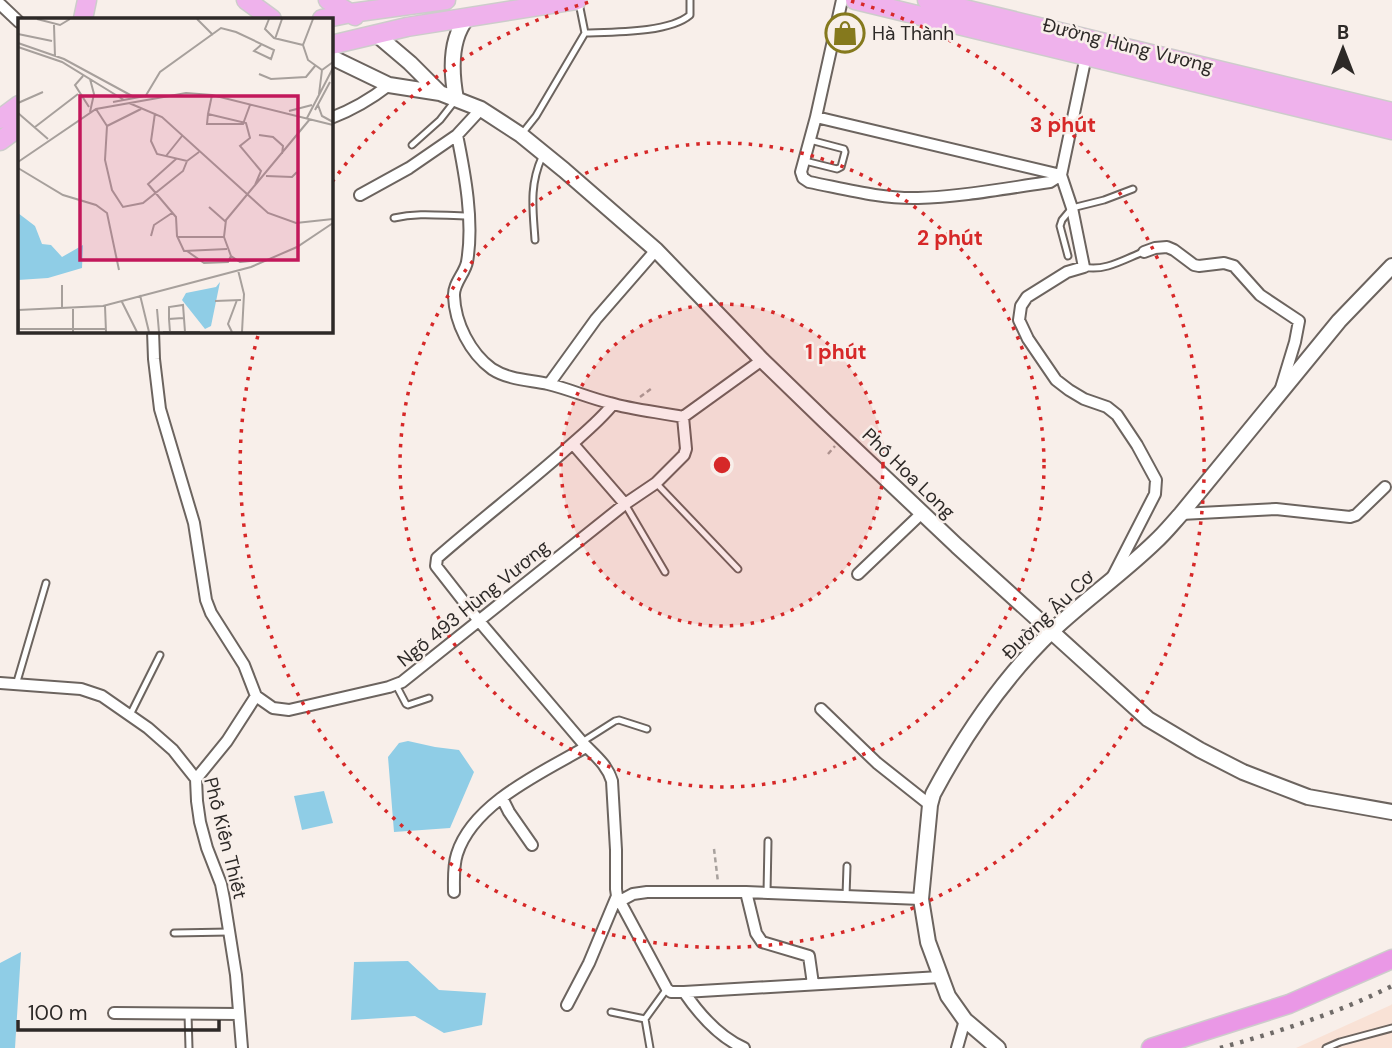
<svg xmlns="http://www.w3.org/2000/svg" width="1392" height="1048" viewBox="0 0 1392 1048" font-family="'DM Sans',sans-serif">
<style>
.industrial{fill:#f9e2d6}
.water{fill:#8fcde6}
.lines{fill:none;stroke-linecap:round;stroke-linejoin:round}
.service-casing{stroke:#6c645f;stroke-width:9}
.minor-casing{stroke:#6c645f;stroke-width:14}
.tertiary-casing{stroke:#6c645f;stroke-width:18}
.primary-casing{stroke:#cdcccb;stroke-width:21}
.trunk-casing{stroke:#cdcccb;stroke-width:21}
.path{stroke:#a8a19d;stroke-width:2.5;stroke-dasharray:5 3.5;stroke-linecap:butt}
.service{stroke:#fff;stroke-width:5}
.minor{stroke:#fff;stroke-width:10}
.tertiary{stroke:#fff;stroke-width:14}
.primary{stroke:#efb2ec;stroke-width:18}
.trunk{stroke:#ea98e6;stroke-width:18}
.rail{stroke:#706b68;stroke-width:4.5;stroke-dasharray:3.5 7;stroke-linecap:butt}
.ring{fill:none;stroke:#d62828;stroke-width:3.5;stroke-dasharray:3.5 7}
.labels{text-anchor:middle;stroke-width:5;stroke-linejoin:round;paint-order:stroke}
.poi-label{font-size:19px;fill:#2d2927;stroke:#f8efea;text-anchor:start}
.street-label{font-size:19px;fill:#2d2927;stroke:#f8efea}
.inset-road{fill:none;stroke:#a7a09c;stroke-width:2}
.view{fill:#c2185b;fill-opacity:0.15;stroke:#c2185b;stroke-width:3.5}
.inset-edge{fill:none;stroke:#2d2927;stroke-width:3.5}
.centre{fill:#d62828;stroke:#f8efea;stroke-width:3.5}
.ring-label{font-size:21px;text-anchor:middle;font-weight:bold;fill:#d62828;stroke:#f8efea;stroke-width:5;stroke-linejoin:round;paint-order:stroke}
</style>
<rect width="100%" height="100%" fill="#f8efea"/>
<path class="industrial" d="M1392,1004V1048H1296L1391,1005Z"/>
<path class="water" d="M408,741L435,747L459,750L474,772L450,828L394,832L388,757L399,743Z
M324,791L333,823L302,830L294,796Z
M21,952L15,1048H0V963Z
M408,961L439,990L486,993L482,1025L444,1033L415,1016L351,1020L354,962Z"/>
<g class="lines">
<g class="service-casing">
<path id="service" d="M585,33C613,32 669,33 690,15V0
M521,135L536,116L585,33L579,3
M412,145L440,120L454,102
M805,161L837,169L841,167L845,152L844,149L810,140
M394,218C420,212 443,216 469,216
M535,240C533,209 529,186 542,157
M1068,256L1060,226L1062,220L1072,208L1104,200L1133,189
M1084,267C1104,272 1125,259 1143,252
M656,483L738,569
M625,504L665,572
M16,685L46,583
M396,685L406,704L408,705L429,698
M130,715L160,655
M582,742L615,721L619,720L647,729
M767,893L768,841
M846,896L847,866
M174,933L229,932
M611,1012L645,1019L666,990
M188,1014L189,1048
M645,1019L650,1048
M1326,1048L1340,1042L1392,1028"/>
</g>
<g class="minor-casing">
<path id="minor" d="M842,0L816,117L1061,175L1072,208L1084,267L1067,272L1027,297L1021,306L1019,320L1028,339L1056,380L1069,390L1084,399L1107,407L1117,415L1137,445L1156,480L1155,494L1113,576
M0,4L19,22
M481,109L457,135C465,174 474,222 467,262C465,273 453,284 454,296C455,323 470,353 492,369C509,380 530,380 548,384C569,389 589,398 610,403C633,410 659,412 683,417L762,360
M816,117L801,172L803,178L809,182C845,189 881,199 918,198C959,197 1002,189 1043,183L1050,182L1061,175L1086,56
M331,118C352,110 371,99 389,85
M360,195L409,168L457,135
M1144,252L1155,248L1167,247L1174,250L1194,265L1199,266L1224,263L1234,266L1260,295L1299,321L1295,342L1281,388
M153,331L154,359L160,409L194,523L206,600L211,613L244,665L256,696L273,708L289,710L389,687L402,682L625,504L656,483L684,455L686,449L683,417
M549,384L596,319L656,250
M613,404C598,423 579,437 562,453C521,489 478,522 437,558L436,566L479,621L582,742C594,755 607,764 612,781L616,850V889L617,896L667,989L671,992H684L940,977
M573,444L625,504
M1181,514L1276,509L1350,517L1356,515L1385,487
M858,574L922,513
M0,683L81,689L102,696L148,728L173,750L196,779L197,801L200,822L207,848L221,884L224,899L236,975L242,1048
M821,709L877,763L930,805
M196,779L227,741L256,696
M502,798L509,812L532,845
M454,892C454,880 453,866 457,854C473,803 543,772 586,747
M746,892L756,933L762,942L809,956L813,984
M620,901L633,894L647,892H746L921,899
M684,992C699,1014 719,1037 744,1048
M567,1005L589,963L617,896
M114,1013L239,1014
M957,1048L965,1020"/>
</g>
<g class="tertiary-casing">
<path id="tertiary" d="M377,35L410,63L440,93
M331,57L389,85L440,93L481,109L521,135L564,170L656,250L762,360L825,421L957,546L1148,719L1200,750L1243,772L1308,797L1392,812
M456,99C451,72 449,40 467,18
M998,1048L965,1020L948,996L928,942L921,899L930,805L933,794C965,734 1004,677 1053,630C1086,599 1123,573 1155,542C1164,534 1172,524 1181,514L1339,321L1392,266"/>
</g>
<g class="primary-casing">
<path id="primary" d="M246,0L272,19
M328,0L355,16
M855,0L1392,130
M927,0L1392,112
M83,19L87,0
M322,19L351,13L446,0
M331,45L407,27L577,0
M0,119L19,105
M0,141L19,127"/>
</g>
<g class="trunk-casing">
<path id="trunk" d="M1151,1048L1289,1004L1392,959"/>
</g>
<path class="path" d="M640,397L652,388
M828,454L835,446
M714,849L718,882"/>
<use href="#service" class="service"/>
<use href="#minor" class="minor"/>
<use href="#tertiary" class="tertiary"/>
<use href="#primary" class="primary"/>
<use href="#trunk" class="trunk"/>
<path class="rail" d="M1220,1048C1278,1032 1338,1013 1392,986"/>
</g>
<circle cx="722" cy="465" r="161" fill="#d62828" fill-opacity=".12"/>
<g class="ring">
<circle cx="722" cy="465" r="161"/>
<circle cx="722" cy="465" r="322"/>
<path d="M332 182A482 482 0 0 1 593 1M851 1A482 482 0 1 1 259 332"/>
</g>
<defs>
<g id="shop-ring" transform="scale(2.0125)"><circle r="9.5" fill="#f8efea" stroke="#85791d" stroke-width="1.5"/><path d="M-5-2.5h2.3a2.7 3.5 0 0 1 5.4 0H5L5.5 6h-11ZM-1.5-2.5h3a1.5 2.3 0 0 0-3 0Z" fill="#85791d"/></g>
</defs>
<g fill-rule="evenodd">
<use href="#shop-ring" x="845" y="33"/>
</g>
<g class="labels">
<g class="poi-label">
<text x="872" y="40">Hà Thành</text>
</g>
<g class="street-label">
<text transform="translate(1128 45) rotate(14)" y="7">Đường Hùng Vương</text>
<text transform="translate(909 473) rotate(44)" y="7">Phố Hoa Long</text>
<text transform="translate(473 603) rotate(-39)" y="7">Ngõ 493 Hùng Vương</text>
<text transform="translate(1048 614) rotate(-44)" y="7">Đường Âu Cơ</text>
<text transform="translate(226 838) rotate(76)" y="7">Phố Kiến Thiết</text>
</g>
</g>
<g transform="translate(18 18)">
<rect width="315" height="315" fill="#f8efea"/>
<path d="M0,195L17,208L24,226L33,227L44,239L65,227L64,250L30,260L0,262ZM202,264L193,308L187,311L164,282L168,275L198,269Z" fill="#8fcde6"/>
<path class="inset-road" d="M19,1L42,7L52,1M179,1L195,17M251,1L247,11L256,20L285,27M295,1L285,27L290,42L304,52L315,44M36,7L37,39M0,16L34,23M257,21L264,1M0,25L46,41L116,79M0,29L44,44L106,82M241,56L253,61L288,59L297,48M65,58L57,67L71,89M301,76L304,52M194,77L190,96L228,105L232,120L222,128L243,153L237,167M127,79L142,54L203,10L218,14L256,32L253,41L236,33L243,27M95,84L127,78M0,85L25,74M111,85L144,99L250,195L278,205L315,201M300,87L304,98L315,104M78,91L89,108L87,142L94,172L105,189L125,185L165,153L169,143M297,92L312,64M271,93L294,87M72,94L76,76L72,61M0,95L30,121M137,95L133,123L139,136L169,143L181,134M190,96L189,106H225L232,87M289,100L315,50M89,108L123,91M17,109L60,76M241,117L255,119L265,128L264,136M148,138L164,118M158,141L130,166L158,199L159,218L166,233L209,231M0,144L78,91L168,75L194,77L315,107M0,150L45,177L78,187L89,195L101,252M248,158L274,159L279,154M191,189L208,204M133,218L136,207L154,195M159,219H206M169,233L186,245L210,244L213,238M243,242L222,244L213,238L206,219L208,202L292,101M220,252L226,276L224,314M122,277L131,314M197,283L223,282M104,284L119,314M87,288L88,314M44,289V267M139,291L141,314M0,292L85,288L233,249L279,229L315,205M151,301V289L165,287L167,314M0,311H88M1,314V292M55,314V291M145,314H182M152,314L151,301L165,300M214,314L210,306L219,282"/>
<path class="view" d="M62,78H280V242H62Z"/>
<rect width="315" height="315" class="inset-edge"/>
</g>
<circle cx="722" cy="465" r="10" class="centre"/>
<g class="ring-label">
<text x="1063" y="132">3 phút</text>
<text x="950" y="245">2 phút</text>
<text x="836" y="359">1 phút</text>
</g>
<g transform="translate(1343 49)" stroke="#f8efea" stroke-width="5" paint-order="stroke">
<path d="M0-5L12 26L0 18L-12 26Z" fill="#2d2927"/>
<text y="-10" font-size="19" font-weight="bold" text-anchor="middle" fill="#2d2927">B</text>
</g>
<path d="M18 1020v10h201v-10" fill="none" stroke="#2d2927" stroke-width="3.5"/>
<text x="28" y="1020" font-size="21" fill="#2d2927" stroke="#f8efea" stroke-width="5" paint-order="stroke">100 m</text>
</svg>
